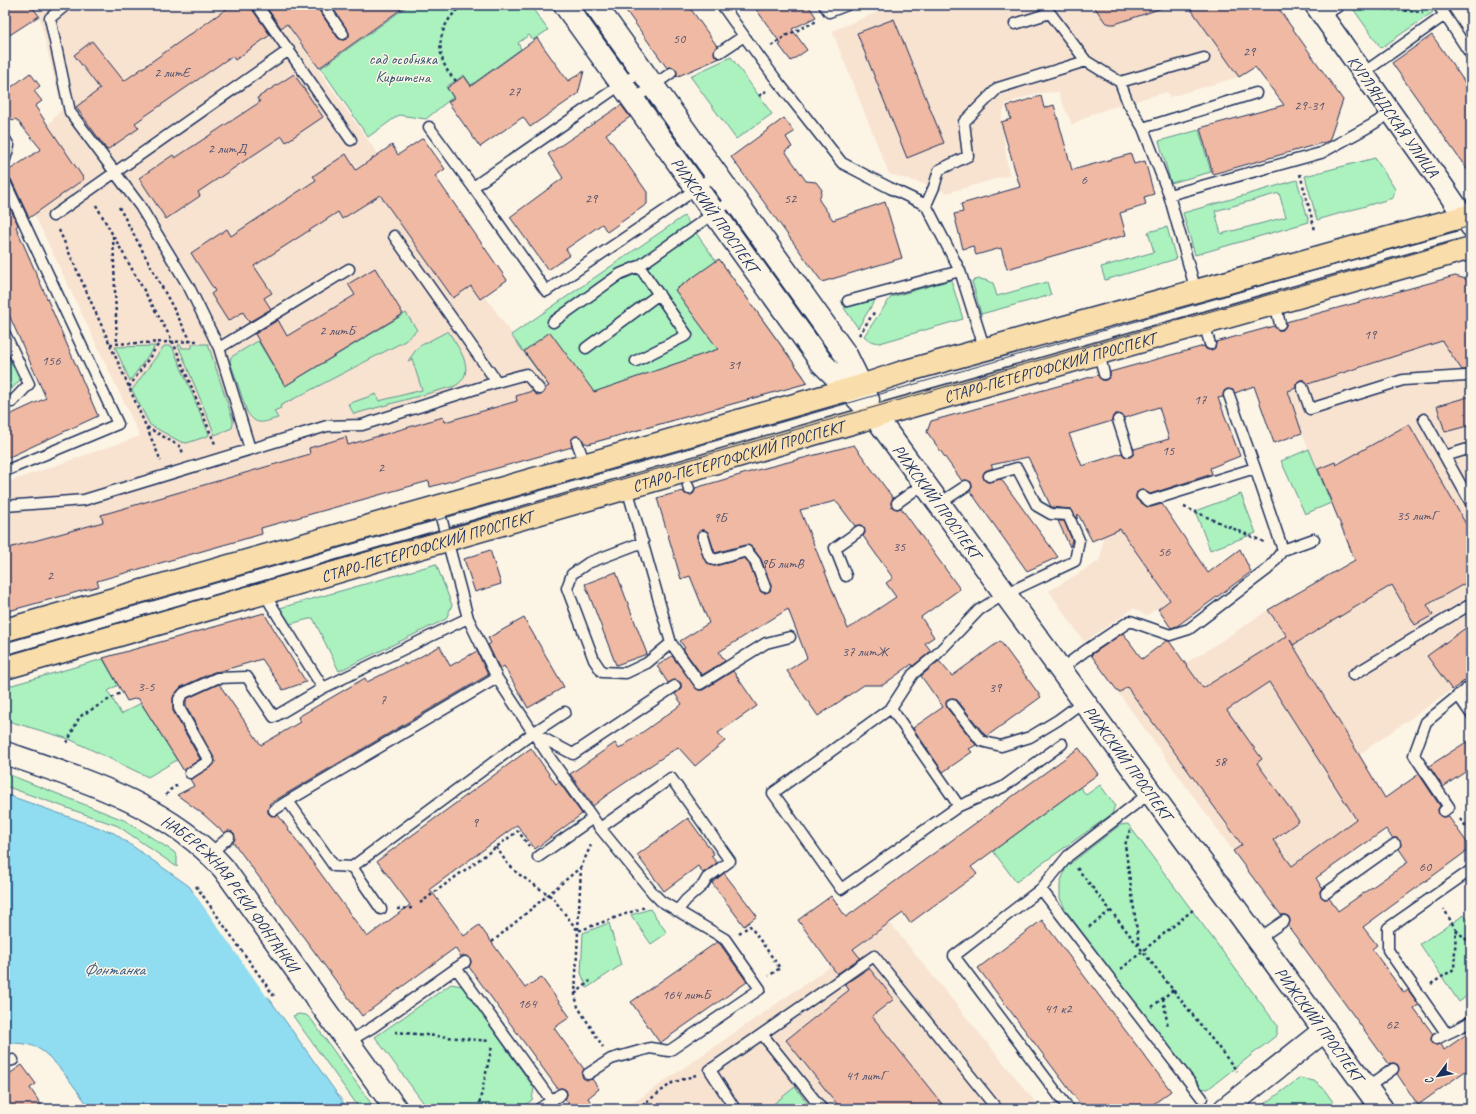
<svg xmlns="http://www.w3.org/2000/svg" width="1476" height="1114" viewBox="0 0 1476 1114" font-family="Caveat,sans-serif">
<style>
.built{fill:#f8e3d1}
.green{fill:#abf2be;stroke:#63908e;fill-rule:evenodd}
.water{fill:#90dcf1;stroke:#6197b6}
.pier{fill:#fcf5e5}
.building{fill:#efb9a3;stroke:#1b2f5e;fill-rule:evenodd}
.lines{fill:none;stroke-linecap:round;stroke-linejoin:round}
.lane-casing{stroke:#1b2f5e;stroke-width:13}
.street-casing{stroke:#1b2f5e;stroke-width:23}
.secondary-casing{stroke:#1b2f5e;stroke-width:25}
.primary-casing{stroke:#1b2f5e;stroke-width:25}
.path{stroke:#1b2f5e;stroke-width:2.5;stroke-dasharray:3 3;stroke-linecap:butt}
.lane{stroke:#fcf5e5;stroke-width:10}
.street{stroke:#fcf5e5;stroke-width:20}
.secondary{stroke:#fcf5e5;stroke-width:22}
.primary{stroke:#f9deab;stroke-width:22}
.tram{stroke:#1b2f5e;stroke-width:1}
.labels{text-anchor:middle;stroke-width:3;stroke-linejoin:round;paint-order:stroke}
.number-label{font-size:14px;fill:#50526f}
.park-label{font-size:16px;fill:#385671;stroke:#fcf5e5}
.street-label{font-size:16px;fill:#1b2f5e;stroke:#fcf5e5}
.water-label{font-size:17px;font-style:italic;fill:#385a83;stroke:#fcf5e5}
</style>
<rect width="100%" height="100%" fill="#fcf5e5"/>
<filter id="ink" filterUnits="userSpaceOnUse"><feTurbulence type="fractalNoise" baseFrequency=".025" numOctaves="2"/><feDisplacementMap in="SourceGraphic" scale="8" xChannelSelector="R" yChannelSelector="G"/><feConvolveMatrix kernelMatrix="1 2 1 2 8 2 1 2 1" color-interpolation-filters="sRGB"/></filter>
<g filter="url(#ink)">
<path class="built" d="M31,5H273L480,299L485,296L524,351L549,386L584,440L430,487L428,481L261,528L262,534L119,575L92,564L99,586L5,612V483L140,436L14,172L20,163L40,150L33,134L48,125L62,109L39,16Z
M894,5H1276L1298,35L1239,77L1170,97L1167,92L1107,109L1092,114L1072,125L1058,92L1037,93L1006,104L1001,118L1009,175L947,193L934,187L889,174L832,31Z
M1455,276L1466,279L1471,286V676L1360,754L1385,798L1261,888L1233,851L1091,655L1123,632L1142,659L1168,640L1185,663L1206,651L1268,610L1354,561L1331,503L1302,433L1266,328Z
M1164,508L1208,573L1146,616L1134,608L1084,642L1049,591L1099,561L1102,549L1103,536Z
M890,923L1041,1109H624L831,966Z"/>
<path class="green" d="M409,5H530L548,30L533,40L529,35L518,43L521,49L471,85L464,75L446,87L453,97L426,119L399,115L368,137L321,68Z
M1353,5H1428L1433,12L1381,48L1351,6Z
M731,57L772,114L736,139L690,76Z
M1199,130L1211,172L1171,183L1159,141Z
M1375,158L1395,189L1393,198L1317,220L1305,176Z
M1297,180L1309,222L1195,255L1183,213ZM1279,193L1286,217L1221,234L1215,211Z
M684,216L716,261L719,259L804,377L802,384L588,444L549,386L511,335Z
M1167,227L1176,259L1105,280L1101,267L1154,252L1148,232Z
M979,279L985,280L993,283L997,296L1047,282L1051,295L981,314L972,281Z
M951,280L963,319L880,343C873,342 869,341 864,336L891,297Z
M875,300L858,328L844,308Z
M406,313L417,330L405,341L280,406L281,408L274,411L278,418C263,422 257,427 247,412L230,361L231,357L258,341L285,386Z
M448,331C457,346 479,372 455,386L354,414L348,404L376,394L379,401L422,390L412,359L408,361L418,347Z
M192,344H208L233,420V424L232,428L215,435L178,345H181L182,348H192Z
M155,346L130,381L115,347Z
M164,346H172L209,434L208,436L187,443L181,442L150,425L132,390Z
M5,351L20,380L8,393H5Z
M1309,449L1331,503L1305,514L1281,461Z
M1241,494L1256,533L1210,550L1195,511Z
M436,564L452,605L446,619L339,671L313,618L290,624L280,608Z
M103,659L118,685L108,691L121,714L141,703L177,760L148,777L69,739L5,720V687Z
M5,773L126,821L174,852L177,857V867L118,826L5,786Z
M1100,785L1115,805L1112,814L1016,882L993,851L1080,787L1086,795Z
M1128,824L1277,1025V1035L1208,1089L1200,1088L1066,911L1060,898V884L1066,867L1120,825Z
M650,909L667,933L651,944L631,915Z
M1464,915L1471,924V993L1459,1002L1420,944Z
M609,923L621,965L587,988L581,973L583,933Z
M451,984L462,986L534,1088L532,1100L520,1109H428L375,1037Z
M299,1014L306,1015L311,1019L375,1109H360L293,1016Z
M1300,1078L1314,1081L1323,1088L1338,1109H1258Z
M795,1087L812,1109H767Z"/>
<path class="water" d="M5,794L114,833L189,886L348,1109H91C77,1092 53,1053 33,1046C24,1043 14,1043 5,1043Z"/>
<path class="pier" d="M195,891L269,995L267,997L193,892Z"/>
<path class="building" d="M5,5H31L39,16L5,38Z
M232,5H251L252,9L270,35L235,60L232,56L135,123L139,128L107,150L76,107L100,89L74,55L92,41L124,81Z
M265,5H317L318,9L338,38L343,40L349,37V33L331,5H407L319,68L287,24L281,28Z
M622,5H688L717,46L714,53L715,56L720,58L676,77L677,73L676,69L671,67L667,68Z
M753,5H808L816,17L792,29L807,50L791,61L779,45L781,44Z
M1093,5H1161L1162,8L1115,24H1110L1105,22Z
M1188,5H1276L1343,100L1329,141L1213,174L1200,128L1284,105L1255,67L1239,77Z
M894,19L944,143L907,158L857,33Z
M1432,35L1471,91V175L1392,63Z
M537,38L568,81L584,71L578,94L530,127L523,117L480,147L448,102L454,98L447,88L464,76L471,86Z
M30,73L40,86L34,91L42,101L35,106L84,179L29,218L11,179L5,176V173L41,149L16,119L13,121L5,111V92Z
M294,74L323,117L286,142L282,136L198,192L200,196L166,219L139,178L173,155L175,158L260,102L257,98Z
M1041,96L1044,108L1054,105L1072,170L1131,154L1134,164L1145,161L1154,194L1144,197L1146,205L1120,213L1126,235L1007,269L1001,248L976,255L973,246L963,249L954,214L963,212L961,204L1020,187L1001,122L1011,119L1007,106Z
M621,105L630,117L606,134L647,192V204L607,232L602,224L566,249L570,255L548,270L510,217L563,178L548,154Z
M784,118L794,132L786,137L792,147L785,151L806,181L816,182L822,190L819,200L833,220L885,202L902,258L822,282L731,157Z
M423,138L445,169L435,176L507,280L480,299L471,286L453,298L380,195L342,219L338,212L254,266L272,293L264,298L271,309L249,322L243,312L228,321L211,294L215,291L191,253L227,229L231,236L316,180L313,176L346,154L356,170L392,145L398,155Z
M5,197L18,225L16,227L98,416L5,459V417L46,398L5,306Z
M719,259L808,383L588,444L586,443H584L581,437L575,436L571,440L572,447L430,487L429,481L261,528L262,534L97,581L99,586L5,612V549L103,522L101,515L310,454L309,448L346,437L348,445L443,417L445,422L517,401L516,396L532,391L537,395H541L545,391V388L549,386L524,351L550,332L594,392L718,349L675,290Z
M375,268L403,314L285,386L255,334L278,320L287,336L355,295L348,284Z
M1455,276L1466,279L1471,286V372L1469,370H1462L1442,341L1308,384L1304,380H1300L1296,384V388L1288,391L1302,433L1274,443L1254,386L1235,393L1233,390L1227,389L1224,391L1223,397L1218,398L1240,456L1210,468L1212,474L1150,494L1143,490L1137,492L1136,496V499L1146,506L1151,507L1162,504L1208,573L1240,549L1251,572L1177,626L1171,628L1158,609L1170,600L1120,529L1092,541L1078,514L1077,519L1071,509L1051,507L1028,457L991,465L993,468L985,471L983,475L984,480L988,482L1001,479L1058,557L1027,571L970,491L972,486L971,482L966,480L962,481L927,432L931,421L1098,375L1102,380H1106L1110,376V372L1204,346L1206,349L1211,350L1215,348L1216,342L1274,326L1278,330H1282L1286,326V322ZM1159,407L1169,439L1134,449L1133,455L1130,457L1124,456L1122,453L1082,466L1069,434L1112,421L1113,416L1116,414L1122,415L1124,418Z
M1471,396V425L1445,432L1437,406Z
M1409,424L1471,533V580L1427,605L1433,615L1415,625L1392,585L1293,645L1290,640L1385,798L1419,774L1440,806L1438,809L1439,815L1442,817L1448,816L1471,848L1363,927L1377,945L1372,949L1404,993L1408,990L1419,1005L1414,1008L1433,1034L1431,1039L1433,1044L1437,1045L1441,1044L1444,1050L1471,1031V1067L1418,1105L1397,1074L1399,1069L1398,1065L1393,1063L1389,1064L1288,926L1290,921L1289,917L1286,915H1281L1233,851L1242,845L1127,687L1119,693L1091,655L1123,633L1142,659L1166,641H1169L1203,688L1287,636L1268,610L1355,560L1318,469L1335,462L1336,465ZM1269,682L1356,819L1292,866L1273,840L1299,821L1257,763L1262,759L1227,710ZM1386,829L1392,838H1397L1400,841L1401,846L1399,849L1408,862L1338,911L1329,898L1324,899L1321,896L1320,891L1322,888L1316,878Z
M854,445L893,498L891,503L892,507L897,509L901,508L960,589L921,617L934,637L925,643L931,651L913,666L912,664L883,685H864L818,716L787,671L807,658L788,609L719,652L725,661L702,675L683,649L685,648L680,641L709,623L690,576L681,579L657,498L683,491L685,494L691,495L694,493L695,488L757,470ZM836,501L855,526L861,525L864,528L865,533L863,536L893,578L886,583L896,597L848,629L800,510ZM701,530H704L708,532L715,553L745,545L752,547L761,559L771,585L770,591L764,593L761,592L749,564L745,558L715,566L710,565L705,561L697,537V534Z
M1058,521H1064L1072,540L1070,547Z
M490,550L501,584L475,592L464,559Z
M616,572L647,654L616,665L585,584Z
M264,613L306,682L283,690L262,659L221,671L214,672L181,687L174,695L173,698V711L200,759L187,768L184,771L138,698L127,701L103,658Z
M524,618L564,687L528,708L504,666L500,669L488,645L491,643L488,638Z
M1471,624V676L1452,690L1427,656Z
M1000,641L1041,697L987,736L985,735L957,700L954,698L948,699L946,702L947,708L976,745L969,749L972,752L943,772L913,728L943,707L921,676L939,661L952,676Z
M440,646L450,666L477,651L488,675L269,804L270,805L268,810V813L271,816L278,815L367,937L410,905L377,861L531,748L556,784L559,782L582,814L535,849L517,825L430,889L464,936L479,925L525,988L541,977L570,1017L554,1028L584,1069L582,1074L583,1078L588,1080L592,1079L599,1089L588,1098L596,1109H573L565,1099L567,1094L566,1090L561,1088L558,1089L469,967L471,962L470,958L465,956L461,957L455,948L362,1016L233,842L235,839L234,833L228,831L224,833L203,814L177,795L194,786L190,779L193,778L212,766L215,761L186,706V701L188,698L219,684L261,745L300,722L298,717L365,678L367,682L405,663V665Z
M672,656L698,690H703L733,671L757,706L718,733L725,741L695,766L678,747L607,795L593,806L570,774L615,743L619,749L682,704L675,694L681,689V683L675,680L668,683L657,666Z
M1471,739V768L1443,787L1429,766Z
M1079,748L1098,774L971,867L977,874L910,923L903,913L853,949L860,958L837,974L798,920L831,896L846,917Z
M688,818L714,854L711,856L717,863L703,873L698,866L664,891L637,855Z
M724,873L757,916L744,926L712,883Z
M1042,920L1171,1091L1147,1109H1084L978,968Z
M717,942L720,944L747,982L660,1043L631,1002Z
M869,968L894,999L872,1016L946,1109H841L786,1040L849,990L845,984Z
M22,1065L36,1084L30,1088L44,1109H5V1077Z"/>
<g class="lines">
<g class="lane-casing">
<path id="lane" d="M66,5L50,18L70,112L140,206L189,287L219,348L250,449
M257,5L351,140
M323,5L343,34
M722,5L744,36
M824,5L829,12L847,5
M1438,5L1445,15
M1323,16L1340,5
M1015,24L1050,13L1086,61
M720,52L744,36L778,82L842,163L890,188L926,205L960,271L985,350
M642,70L473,187L546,291L675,204L716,174
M1363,73L1445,15L1471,55
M1120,82L1204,58
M633,100L671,73
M429,127L473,187
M1143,128L1256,93
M5,139L9,146L5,159
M5,182L118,424L5,471
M1169,195L1321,153L1370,126L1391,113
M926,205L934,187L939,170L968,156L964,122L998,88L1086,61L1120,82L1128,103L1143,128L1169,195L1196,291
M53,216L289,50
M394,236L497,382L526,374L539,389
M848,301L960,271
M1275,303L1280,324
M553,322L620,274L639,266L734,199
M1204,323L1210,344
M5,334L29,384L12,402H5
M219,348L349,269
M586,348L659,294
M1099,353L1104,374
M636,361L687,335L639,266
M1302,386L1310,409L1403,380L1466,376
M1424,419L1471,503
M1118,420L1128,451
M577,442L585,464
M1445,456L1471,448
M688,486L689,489
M627,488L671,643L700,684L766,643L790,637
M1142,496L1149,501L1255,468
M897,503L925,483
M940,503L966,486
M5,506L84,500L327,426L362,425L497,382
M438,506L468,618L497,678L548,755L600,828L653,893L661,901L725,939L760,989L669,1051L650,1048L611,1059L588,1074
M703,536L709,556L714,560L747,551L755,561L765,587
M643,542L588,563L572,574L567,588L594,660L602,672L626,673L647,663L671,643
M1283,550L1314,539
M846,576L835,548L859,531
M1061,669L1085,651L1130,621L1170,635L1189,629L1268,569L1283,550L1255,468L1229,395
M1353,675L1471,604
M497,678L288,801L334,866L352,867L533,733L565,712
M323,688L468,618
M1458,695L1471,714
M952,704L981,741L1001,746L1030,737L1058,720L1084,701
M891,708L773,793L841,889L959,806L891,708L913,674L936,655L979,610L1005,594L1075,561L1079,540L1068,515L1051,514L1037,506L1017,468L989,476
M535,734L573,754L675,686
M190,773L209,761L179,708V699L184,693L217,678L247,677L274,717L323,688L270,603L267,592
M959,806L1003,787L1062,744
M274,810L288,801
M1444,811L1449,807L1414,755L1426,722L1471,685
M600,828L671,778L730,861L707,878L703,885L686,900L677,911
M211,853L229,837
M538,857L593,818
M352,867L381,909
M1041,889L1202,1098
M1326,893L1395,844
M1258,939L1284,921
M456,968L551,1100
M1446,1033L1388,950V928L1471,870
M1437,1039C1448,1032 1460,1029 1471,1021
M348,1042L373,1027L465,962
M5,1062L13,1060
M1367,1088L1393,1069
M539,1109L561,1094
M735,1109L710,1070L762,1034
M822,1109L762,1034L874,956L997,1109
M1069,1109L954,956L1041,889L1068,856L1151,792"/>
</g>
<g class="street-casing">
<g id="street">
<path id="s1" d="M1315,5L1443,186L1471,227"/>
</g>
</g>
<g class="secondary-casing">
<g id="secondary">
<path id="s2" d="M565,5L822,363L875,416L1382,1109"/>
<path d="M595,5L846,355L868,400"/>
<path id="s3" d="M5,753C81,779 170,806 224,869L396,1109"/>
<path d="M1225,1109L1325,1030"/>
</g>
</g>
<g class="primary-casing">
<g id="primary">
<path d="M5,630L861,386L906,371L1471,215"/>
<path id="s4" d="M5,668L827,430L1471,248"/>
</g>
</g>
<path class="path" d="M1356,7L1423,12
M771,46L787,35L817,21
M456,81C452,77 447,71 445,66C434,43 444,19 463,5
M759,96L766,91
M1300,174L1315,230
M96,205L173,342L215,444
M119,207L191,341
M59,230L129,387L161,461
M113,236L117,344
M859,335L875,311
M110,344L197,341
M129,387L160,342
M147,427L181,447L183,454
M1184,507L1264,542
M67,743L78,720L82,715L122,692
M166,795L170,790L179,784
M1460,819L1471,832
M1130,830L1125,845L1139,945
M496,847L507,863L517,873L552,897L578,931L645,907
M581,867L575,995L578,1007L603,1047
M1077,868L1237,1071
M196,886L274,996
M420,903L518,831L529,846
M397,909L412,908
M1089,927L1110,911
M1456,930L1471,944
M739,933L750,926L780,968L769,976
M492,942L581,867L592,843
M1121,969L1194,909
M1431,984L1454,969L1456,930L1444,909
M575,994L590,981
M1163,998L1168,1027
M1152,1007L1173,990
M395,1032L489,1041
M478,1109L492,1046
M637,1109L672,1083L696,1075
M1331,1109L1339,1103"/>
<use href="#lane" class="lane"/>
<use href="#street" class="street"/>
<use href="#secondary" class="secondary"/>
<use href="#primary" class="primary"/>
<path class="tram" d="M5,643L1471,226
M5,655L1471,237"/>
</g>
</g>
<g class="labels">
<g class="number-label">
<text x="679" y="43">50</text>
<text x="1249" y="56">29</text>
<text x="172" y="77">2 литЕ</text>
<text x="514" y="96">27</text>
<text x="1309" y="110">29-31</text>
<text x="227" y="153">2 литД</text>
<text x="1084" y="184">6</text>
<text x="591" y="203">29</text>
<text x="790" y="203">52</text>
<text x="337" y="335">2 литБ</text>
<text x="1370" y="339">19</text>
<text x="51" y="365">156</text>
<text x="734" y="369">31</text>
<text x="1200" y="404">17</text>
<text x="1168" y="455">15</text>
<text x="381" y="472">2</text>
<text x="1417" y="520">35 литГ</text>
<text x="720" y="522">9Б</text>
<text x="899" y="551">35</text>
<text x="1164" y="556">56</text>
<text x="782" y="568">9Б литВ</text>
<text x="50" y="580">2</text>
<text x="865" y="656">37 литЖ</text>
<text x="146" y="691">3-5</text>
<text x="995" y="692">39</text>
<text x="383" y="704">7</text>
<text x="1220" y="766">58</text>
<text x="475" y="827">9</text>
<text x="1425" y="871">60</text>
<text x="686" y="999">164 литБ</text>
<text x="527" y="1008">164</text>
<text x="1058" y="1013">41 к2</text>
<text x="1392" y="1029">62</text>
<text x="866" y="1080">41 литГ</text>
</g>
<g class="park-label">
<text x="403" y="64">сад особняка<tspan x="403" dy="18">Кирштена</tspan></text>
</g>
<g class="street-label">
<text dy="6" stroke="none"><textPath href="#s1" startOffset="136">КУРЛЯНДСКАЯ УЛИЦА</textPath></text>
<text dy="6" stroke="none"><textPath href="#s2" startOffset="258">РИЖСКИЙ ПРОСПЕКТ</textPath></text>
<text dy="6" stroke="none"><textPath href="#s4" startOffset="1087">СТАРО-ПЕТЕРГОФСКИЙ ПРОСПЕКТ</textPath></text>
<text dy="6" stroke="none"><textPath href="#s4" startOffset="763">СТАРО-ПЕТЕРГОФСКИЙ ПРОСПЕКТ</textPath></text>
<text dy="6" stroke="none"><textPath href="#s2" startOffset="621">РИЖСКИЙ ПРОСПЕКТ</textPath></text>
<text dy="6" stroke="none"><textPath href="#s4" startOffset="439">СТАРО-ПЕТЕРГОФСКИЙ ПРОСПЕКТ</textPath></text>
<text dy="6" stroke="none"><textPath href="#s2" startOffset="945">РИЖСКИЙ ПРОСПЕКТ</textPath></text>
<text dy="6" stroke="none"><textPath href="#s3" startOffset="273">НАБЕРЕЖНАЯ РЕКИ ФОНТАНКИ</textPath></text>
<text dy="6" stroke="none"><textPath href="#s2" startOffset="1269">РИЖСКИЙ ПРОСПЕКТ</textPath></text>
</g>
<g class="water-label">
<text x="114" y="975">Фонтанка</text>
</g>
</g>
<rect width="1476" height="1114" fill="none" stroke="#fcf5e5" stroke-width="20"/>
<rect x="10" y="10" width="1456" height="1094" fill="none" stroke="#1b2f5e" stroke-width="1.5" filter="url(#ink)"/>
<g transform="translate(1438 1076) rotate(238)" stroke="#fcf5e5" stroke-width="3" paint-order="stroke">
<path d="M0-3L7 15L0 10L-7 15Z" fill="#1b2f5e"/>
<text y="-6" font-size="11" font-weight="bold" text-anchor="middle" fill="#1b2f5e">С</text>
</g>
</svg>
